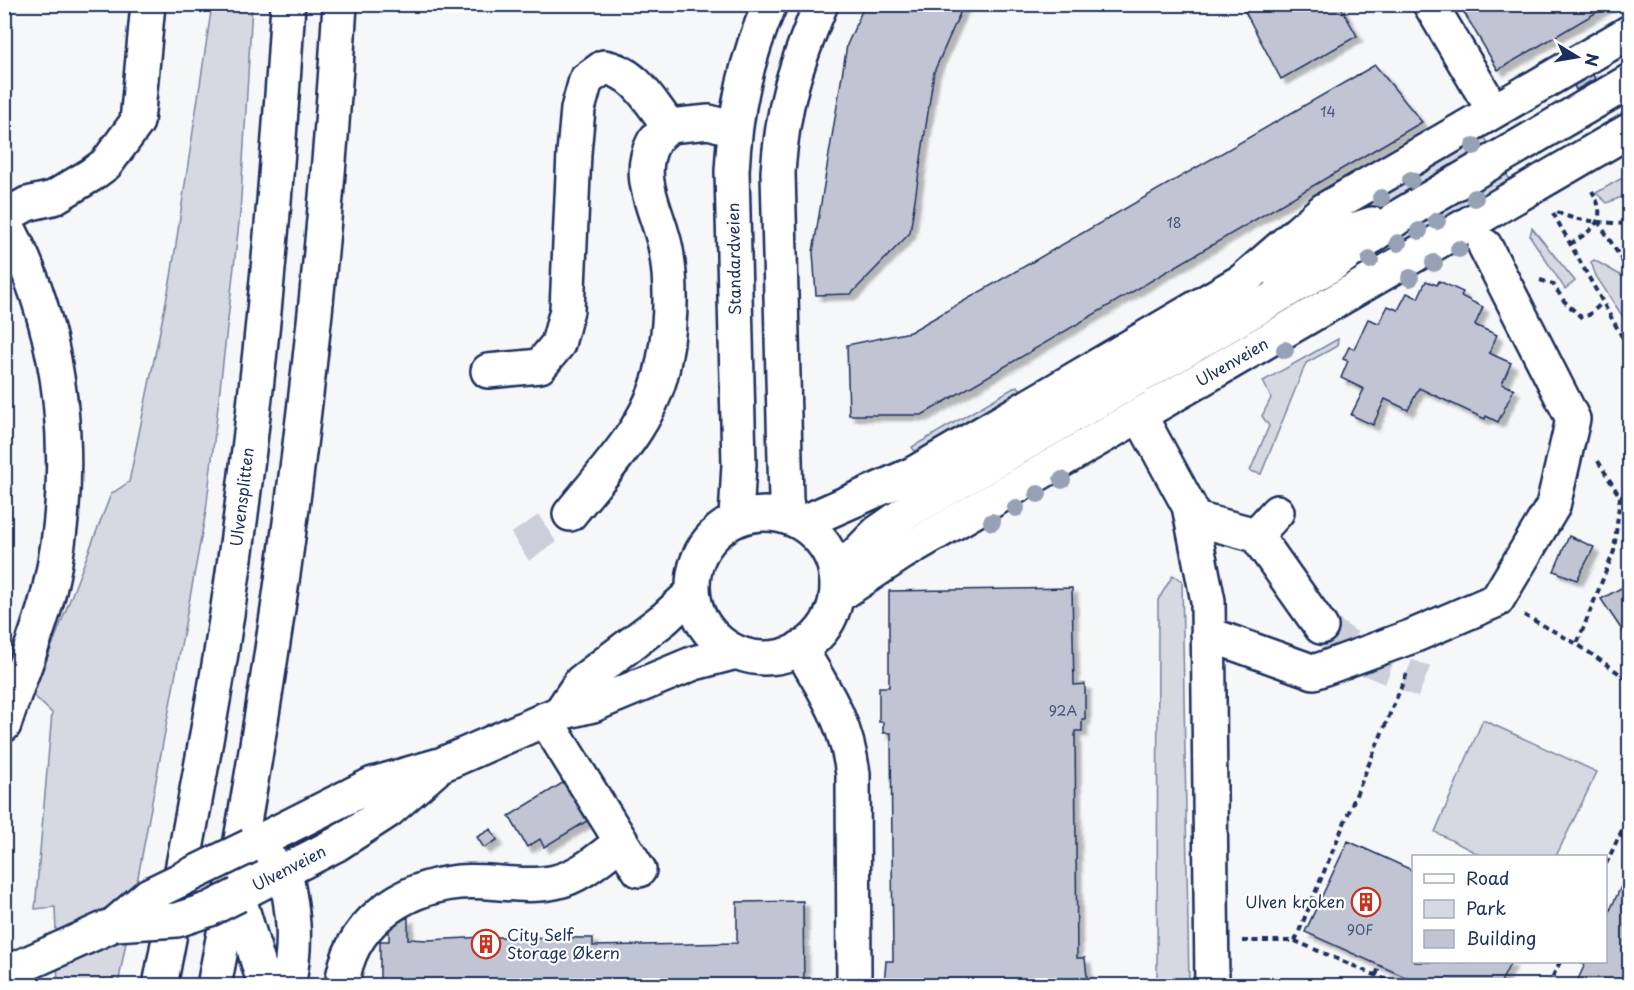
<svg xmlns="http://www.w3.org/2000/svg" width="1634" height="990" viewBox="0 0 1634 990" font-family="'Playpen Sans',sans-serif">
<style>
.green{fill:#d6d9e2;stroke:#7884a0;stroke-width:1.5}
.building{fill:#c0c4d3;stroke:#1b2f5e;stroke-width:1.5;filter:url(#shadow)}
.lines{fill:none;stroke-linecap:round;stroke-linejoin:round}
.minor-tunnel{stroke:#cacfda;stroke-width:33;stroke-dasharray:33 16;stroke-linecap:butt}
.minor-casing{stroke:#1b2f5e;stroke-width:38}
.major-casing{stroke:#1b2f5e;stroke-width:38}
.highway-casing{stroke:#1b2f5e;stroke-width:38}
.path{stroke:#1b2f5e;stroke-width:4;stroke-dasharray:6 4.5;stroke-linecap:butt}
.minor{stroke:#fff;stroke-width:33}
.major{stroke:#fff;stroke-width:33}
.highway{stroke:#fff;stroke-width:33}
.major-bridge-casing{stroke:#1b2f5e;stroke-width:38;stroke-linecap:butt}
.major-bridge{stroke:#fff;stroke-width:33}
.tree{fill:#97a1b6}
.labels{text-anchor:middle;stroke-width:4.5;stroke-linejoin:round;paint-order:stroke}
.number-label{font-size:14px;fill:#44547b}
.street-label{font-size:16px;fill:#1b2f5e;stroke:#fff}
.poi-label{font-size:16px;fill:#1b2f5e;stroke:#fff;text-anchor:end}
</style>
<defs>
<filter id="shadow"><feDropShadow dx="5.5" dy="5.5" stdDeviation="1.5" flood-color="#0004"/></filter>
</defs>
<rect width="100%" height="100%" fill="#f6f7f9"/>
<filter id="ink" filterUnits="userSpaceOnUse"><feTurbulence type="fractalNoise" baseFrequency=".0167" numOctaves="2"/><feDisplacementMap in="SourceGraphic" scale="12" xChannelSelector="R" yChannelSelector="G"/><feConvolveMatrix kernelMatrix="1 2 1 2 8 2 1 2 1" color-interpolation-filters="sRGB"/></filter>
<g filter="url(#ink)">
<path class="green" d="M212,5H252L240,214L206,511L118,985H58L55,907L35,909L52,713L33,695L111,494L129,482L171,277Z
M1481,132L1489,144L1392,201L1335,225L1330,221Z
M1505,172L1513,184L950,512L944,502Z
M1629,174V194L1607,203L1596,193Z
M1532,228L1575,281L1565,289L1530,236Z
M1594,260L1629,280V326L1596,276L1591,262Z
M1338,339L1337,346L1306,363L1261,474L1250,471L1269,426L1262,416L1271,398L1263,381Z
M1017,386L1021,389L966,432L919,459L912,447Z
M1173,575L1182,581L1189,985L1157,986L1158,600Z
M1483,720L1597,772L1556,856H1482L1435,832Z"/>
<path class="building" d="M865,4H964L934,72L910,233L851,294L816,295L813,252L847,45Z
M1241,4H1339L1357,36L1281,79Z
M1459,4H1611L1498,70Z
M1375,65L1422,122L922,415H849L847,345L910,332Z
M1590,70L1595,79L1576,90L1572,81Z
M1426,281L1437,285L1439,281L1463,292L1461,296L1483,307L1475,325L1497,335L1489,353L1511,363L1502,384L1514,389L1498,422L1486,416L1485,419L1419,388L1408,410L1385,399L1373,425L1351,415L1364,389L1341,378L1348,361L1343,359L1349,347L1354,349L1368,319L1379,323L1388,306L1398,310L1407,293L1418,298Z
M1569,536L1594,547L1577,580L1554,571Z
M1630,583V642L1601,599Z
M1072,588L1074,685L1085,684V719H1082V731H1075L1077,958H1085L1088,986H884L886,961H893L891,733H883V722H879V687H889V591Z
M564,782L587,821L544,847L540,839L527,847L509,816Z
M491,829L497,840L484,848L477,837Z
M1348,841L1414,871V962H1511L1499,986H1425L1305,932Z
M1630,867V986H1575L1586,962H1606V919Z
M803,901L804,986H380V941H389V926L408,917V939L428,940L486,937L593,938V946L737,943V902Z"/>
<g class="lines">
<path class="minor-tunnel" d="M520,547L570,514
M1321,627L1367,659L1424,682"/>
<g class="minor-casing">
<path id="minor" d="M1430,4L1483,93
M4,217L27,204L53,198L91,175L106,164L137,122L148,4
M4,220C65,329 77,467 50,587C40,632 18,679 4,725
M1268,267L1319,241L1372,224
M488,371L540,366L558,344L567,310L574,153L578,109L586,80L604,67C636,72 650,102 669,126
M1140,416L1189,506L1208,601L1212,986
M570,514C608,466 654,422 664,360C671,324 672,285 666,250C660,215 634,179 653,143C656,137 664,131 669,126L709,122L734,129
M789,518L786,500L778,172C783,103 795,67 821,4
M1192,518L1256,535L1321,627
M736,519L739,464L732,171C735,111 746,59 770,4
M1256,535L1277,512
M836,575L877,533L904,514L1331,265L1403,214L1630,81
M1208,634L1314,672L1413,636L1497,600L1553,506L1573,419L1485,246
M800,648C826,693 846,721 853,774L854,986
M545,719L639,870
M342,986C348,925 400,888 459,882C490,879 523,889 555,882C580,877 601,857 621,842"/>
</g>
<g class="major-casing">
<path id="major" d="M693 586a72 72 0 1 1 144 0a72 72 0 1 1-144 0Z
M802,523L913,474L1242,281L1324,210L1630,32
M836,597L902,553L1630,130
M560,713L581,682L664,619L693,592
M250,846L373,784L443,764L560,713L593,705L694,663L736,652
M268,859L285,872C294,914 297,943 288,986
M242,875L238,895L265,986
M238,895L337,844L388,811L434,771
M4,974L115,924"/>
</g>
<g class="highway-casing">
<path id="highway" d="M160,986C181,875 203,764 221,653C255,438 275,221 288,4
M214,986C277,661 321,334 340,4"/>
</g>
<path class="path" d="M1557,212C1578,223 1605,221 1630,225
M1553,213L1630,351
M1598,221L1630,273
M1570,244C1594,229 1609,220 1592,191
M1540,280L1553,284L1564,301L1581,317L1589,315L1602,303
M1630,430L1627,432L1630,437
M1598,461L1620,497L1614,551L1577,644L1630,681
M1620,497L1630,493
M1524,615L1577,644
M1619,835L1630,840
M1606,864L1630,813
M1242,941H1295L1401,986
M1295,941L1407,673
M1580,962L1585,963
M1376,975L1380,965
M1548,986L1560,962"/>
<use href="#minor" class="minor"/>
<use href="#major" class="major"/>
<use href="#highway" class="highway"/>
<g class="major-bridge-casing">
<path id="major-bridge" d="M115,924L149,895L250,846
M115,924L177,920L210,909L238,895"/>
</g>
<use href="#major-bridge" class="major-bridge"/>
</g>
<g class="tree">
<circle cx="1474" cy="146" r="9"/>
<circle cx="1411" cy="180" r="9"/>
<circle cx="1381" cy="198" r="9"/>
<circle cx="1475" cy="198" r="9"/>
<circle cx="1437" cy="221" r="9"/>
<circle cx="1419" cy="231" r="9"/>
<circle cx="1398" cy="243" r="9"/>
<circle cx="1459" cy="249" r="9"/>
<circle cx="1370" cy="260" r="9"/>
<circle cx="1434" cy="263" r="9"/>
<circle cx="1410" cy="278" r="9"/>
<circle cx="1285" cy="350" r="9"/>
<circle cx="1062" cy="480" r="9"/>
<circle cx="1038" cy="494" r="9"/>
<circle cx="1016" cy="508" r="9"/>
<circle cx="992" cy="522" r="9"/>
</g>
</g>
<defs>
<g id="building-ring" transform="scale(1.5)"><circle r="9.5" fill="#fff" stroke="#c8321e" stroke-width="1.5"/><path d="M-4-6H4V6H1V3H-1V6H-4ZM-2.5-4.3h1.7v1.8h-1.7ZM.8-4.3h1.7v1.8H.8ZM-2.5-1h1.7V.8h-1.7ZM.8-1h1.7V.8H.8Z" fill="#c8321e"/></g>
</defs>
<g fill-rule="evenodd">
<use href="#building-ring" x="1366" y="902"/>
<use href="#building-ring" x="486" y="944"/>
</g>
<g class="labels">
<g class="number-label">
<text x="1328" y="117">14</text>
<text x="1174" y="228">18</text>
<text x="1063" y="716">92A</text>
<text x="1360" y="935">90F</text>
</g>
<g class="street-label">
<text transform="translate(734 259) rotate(-91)" y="6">Standardveien</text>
<text transform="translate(1232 362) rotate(-30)" y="6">Ulvenveien</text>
<text transform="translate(242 497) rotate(-83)" y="6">Ulvensplitten</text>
<text transform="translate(289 868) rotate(-27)" y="6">Ulvenveien</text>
</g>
<g class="poi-label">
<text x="1345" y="908">Ulven kroken</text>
<text x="507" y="941" text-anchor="start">City Self<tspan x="507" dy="18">Storage Økern</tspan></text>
</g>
</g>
<rect width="1634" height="990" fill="none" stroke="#fff" stroke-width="24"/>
<rect x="12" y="12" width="1610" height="966" fill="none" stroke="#1b2f5e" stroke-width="2" filter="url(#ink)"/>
<rect x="1412" y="855" width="195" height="108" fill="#ffffff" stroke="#a4acbf" stroke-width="1.5"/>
<rect x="1424" y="874" width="30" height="9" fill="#ffffff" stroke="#a4acbf" stroke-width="1.5"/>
<text x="1466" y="885" font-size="18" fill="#1b2f5e">Road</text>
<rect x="1424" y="900" width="30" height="18" fill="#d6d9e2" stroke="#a4acbf" stroke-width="1.5"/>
<text x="1466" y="915" font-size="18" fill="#1b2f5e">Park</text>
<rect x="1424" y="930" width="30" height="18" fill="#c0c4d3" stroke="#a4acbf" stroke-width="1.5"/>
<text x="1466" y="945" font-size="18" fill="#1b2f5e">Building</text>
<g transform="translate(1577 57) rotate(101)" stroke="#ffffff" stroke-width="4.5" paint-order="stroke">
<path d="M0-4.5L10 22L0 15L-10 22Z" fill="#1b2f5e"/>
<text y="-9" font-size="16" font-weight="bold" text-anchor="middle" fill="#1b2f5e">N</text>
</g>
</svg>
